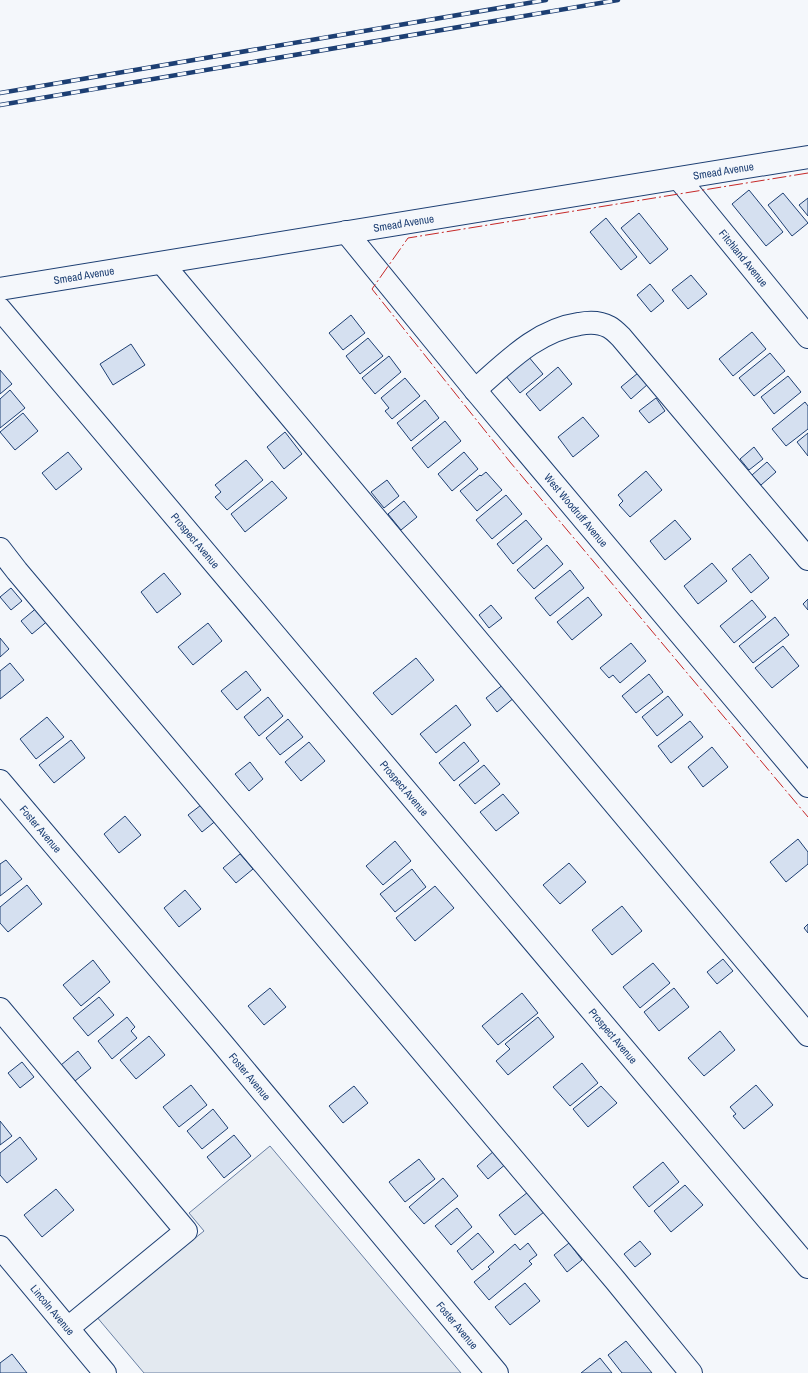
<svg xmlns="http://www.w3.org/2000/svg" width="808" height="1373" viewBox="0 0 808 1373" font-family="'Archivo Narrow',sans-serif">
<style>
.green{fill:#e3e9f0;stroke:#687fa3}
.building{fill:#d5e0f0;stroke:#1d3f73}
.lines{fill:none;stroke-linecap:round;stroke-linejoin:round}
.minor-casing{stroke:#1d3f73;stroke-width:24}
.minor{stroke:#f4f7fb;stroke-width:22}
.rail-casing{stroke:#1d3f73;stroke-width:4.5}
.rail{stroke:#f4f7fb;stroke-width:3;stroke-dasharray:9;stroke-linecap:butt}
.power{stroke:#c62828;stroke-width:1;stroke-dasharray:14 3 2 3;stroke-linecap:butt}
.labels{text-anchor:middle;stroke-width:3;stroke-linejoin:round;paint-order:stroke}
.street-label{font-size:11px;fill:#1d3f73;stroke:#f4f7fb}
</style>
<rect width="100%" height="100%" fill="#f4f7fb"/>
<path class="green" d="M270,1146L461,1373H144L96,1316L204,1231L189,1213Z"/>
<path class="building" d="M749,190L783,232L766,246L732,204Z
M783,193L808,223L792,236L768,205Z
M808,198V216L799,205Z
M639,213L668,249L650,264L621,228Z
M606,218L637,257L621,270L590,232Z
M691,275L707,294L688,309L672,290Z
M650,284L664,301L651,312L637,295Z
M351,315L365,333L343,350L329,333Z
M752,332L766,349L733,376L719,359Z
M368,338L383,356L360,374L346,356Z
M131,344L145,365L113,385L100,364Z
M770,353L785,371L754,396L739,378Z
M389,356L401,372L375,394L362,378Z
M528,356L543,374L520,393L505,375Z
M558,367L572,384L540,411L526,394Z
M0,370L12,384L0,394Z
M638,373L648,384L631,399L621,387Z
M788,376L801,392L774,414L761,397Z
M405,378L420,396L392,419L385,411L389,408L381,398Z
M10,390L25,408L0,428V399Z
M656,398L665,411L649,423L639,411Z
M425,400L439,418L411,441L397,423Z
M805,402L808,406V429L786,446L772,429Z
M23,413L38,431L15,450L0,432Z
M583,417L599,436L573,457L558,437Z
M445,421L461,441L428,468L412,448Z
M285,432L302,454L284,469L267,447Z
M808,433V456L797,442Z
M754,447L763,459L749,470L740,459Z
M68,452L82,469L56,490L42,473Z
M464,452L478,469L452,491L438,474Z
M246,460L263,480L227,510L215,497L221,492L215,485Z
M767,462L776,472L761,485L752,475Z
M646,471L662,490L630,517L619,505L623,501L618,495Z
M486,472L502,490L477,511L460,491L480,475L481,476Z
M387,480L399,496L384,508L371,492Z
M272,481L287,498L245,532L231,514Z
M506,495L522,514L492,539L476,520Z
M404,501L417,517L401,530L388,514Z
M526,520L542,539L513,564L497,544Z
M675,520L691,539L665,560L650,541Z
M547,545L563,564L534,589L517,570Z
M750,554L769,578L751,593L732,569Z
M712,563L727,581L698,604L684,586Z
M570,570L584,588L550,616L535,598Z
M164,573L181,594L157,613L141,592Z
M11,588L22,601L11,610L0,597Z
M588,597L602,615L572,640L557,622Z
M808,599V610L803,604Z
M752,600L766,617L734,643L720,626Z
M491,605L502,618L489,628L479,615Z
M39,606L50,619L32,634L21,621Z
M775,617L789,635L753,663L739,646Z
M208,623L222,641L193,665L178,647Z
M0,638L9,649L0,657Z
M631,643L646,661L620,683L613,675L609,678L600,668Z
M783,646L799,666L772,688L755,668Z
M416,658L434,680L392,715L373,693Z
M10,663L24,680L0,699V671Z
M246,671L261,690L237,710L221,691Z
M649,674L663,692L636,713L622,696Z
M504,684L515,697L497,712L486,698Z
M668,696L683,715L657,736L642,717Z
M268,697L283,716L259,736L244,717Z
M456,705L471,725L436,753L420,734Z
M47,717L64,737L36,759L20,739Z
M288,719L303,737L280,755L266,738Z
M690,721L703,737L671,763L658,746Z
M71,740L85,758L54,783L39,765Z
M309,742L325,761L301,781L285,762Z
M464,742L479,761L454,781L439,763Z
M712,747L728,767L703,787L688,767Z
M250,762L263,779L249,791L235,774Z
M484,765L500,784L475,804L459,785Z
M503,794L519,813L496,831L480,812Z
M205,802L218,819L202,832L188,815Z
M125,816L141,835L119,853L104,834Z
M798,839L808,852V864L786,882L770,862Z
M395,841L411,861L383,885L366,866Z
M240,854L253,869L236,883L223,868Z
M6,860L22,879L0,896V864Z
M569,863L586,882L560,904L543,885Z
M412,869L426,887L395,912L380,894Z
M27,885L42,904L8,932L0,923V907Z
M435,886L454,908L415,941L396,918Z
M185,890L201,909L179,927L164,908Z
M622,906L642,931L612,955L592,930Z
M808,924V933L804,928Z
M723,959L733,971L717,984L707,972Z
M93,960L110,982L81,1006L63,985Z
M653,963L670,983L640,1008L623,987Z
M270,988L286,1007L264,1025L248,1006Z
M674,988L689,1007L659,1031L644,1012Z
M522,993L538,1013L498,1045L482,1026Z
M99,997L114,1015L88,1036L73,1018Z
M127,1017L135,1027L131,1031L137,1038L112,1059L98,1041Z
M538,1017L554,1037L508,1075L496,1061L510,1049L505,1044Z
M720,1031L735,1050L704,1076L688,1058Z
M149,1036L165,1055L136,1079L120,1060Z
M78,1051L91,1068L75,1081L61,1065Z
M22,1062L34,1077L20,1088L8,1073Z
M582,1063L598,1083L570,1106L553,1087Z
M191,1085L207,1105L179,1127L163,1107Z
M756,1085L773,1105L744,1129L733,1116L736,1114L730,1107Z
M354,1086L368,1103L343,1123L329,1106Z
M601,1086L617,1103L588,1127L573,1109Z
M213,1109L228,1128L202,1149L187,1131Z
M0,1121L12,1136L0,1145Z
M234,1135L251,1156L224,1178L207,1157Z
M20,1137L37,1159L7,1183L0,1175V1153Z
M495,1150L507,1163L488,1179L477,1166Z
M419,1159L435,1179L405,1202L389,1182Z
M663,1162L679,1182L649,1207L633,1187Z
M443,1178L458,1196L424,1224L409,1207Z
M685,1185L703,1205L671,1232L654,1211Z
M56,1189L74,1210L42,1237L24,1215Z
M528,1192L544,1212L515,1235L499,1215Z
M457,1208L472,1227L451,1245L435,1226Z
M478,1233L494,1252L472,1270L457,1251Z
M640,1241L651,1254L635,1267L624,1254Z
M528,1243L537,1255L529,1261L532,1264L489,1300L474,1282L490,1269L488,1267L515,1244L520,1250Z
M569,1243L582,1260L567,1272L554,1255Z
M525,1283L540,1301L510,1325L495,1307Z
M626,1341L652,1373H622L608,1355Z
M12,1354L27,1373H0V1363Z
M600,1358L612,1373H581Z"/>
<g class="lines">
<g class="minor-casing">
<g id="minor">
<path id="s1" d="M679,179L808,337"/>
<path id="s2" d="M346,232L475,390L808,786"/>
<path d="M162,263L808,1035"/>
<path id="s3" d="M0,289L808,157"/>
<path id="s4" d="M0,309L808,1267"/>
<path d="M475,390C506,363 537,330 579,324C589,322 600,322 609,327C613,329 617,333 621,337L808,559"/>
<path d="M0,549L17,571L615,1280L691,1373"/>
<path id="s5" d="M0,781L221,1042L497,1373"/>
<path d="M0,1009L186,1231L68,1328"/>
<path id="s6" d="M0,1247L105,1373"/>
</g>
</g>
<use href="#minor" class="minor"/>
<g class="rail-casing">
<path id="rail" d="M0,93L546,0
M0,105L618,0"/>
</g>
<use href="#rail" class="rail"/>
<path class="power" d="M808,173L408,238L372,289L510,462L808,817"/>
</g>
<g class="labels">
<g class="street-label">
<text dy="4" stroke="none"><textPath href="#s3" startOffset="733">Smead Avenue</textPath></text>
<text dy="4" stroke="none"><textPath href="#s3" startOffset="409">Smead Avenue</textPath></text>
<text dy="4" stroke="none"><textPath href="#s1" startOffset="102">Fitchland Avenue</textPath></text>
<text dy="4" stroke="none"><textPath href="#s3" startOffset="85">Smead Avenue</textPath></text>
<text dy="4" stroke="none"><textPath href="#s2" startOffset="361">West Woodruff Avenue</textPath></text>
<text dy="4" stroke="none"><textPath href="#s4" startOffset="303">Prospect Avenue</textPath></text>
<text dy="4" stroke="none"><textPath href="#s4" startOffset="627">Prospect Avenue</textPath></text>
<text dy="4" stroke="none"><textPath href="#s5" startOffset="63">Foster Avenue</textPath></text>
<text dy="4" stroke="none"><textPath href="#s4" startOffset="951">Prospect Avenue</textPath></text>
<text dy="4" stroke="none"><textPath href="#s5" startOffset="387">Foster Avenue</textPath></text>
<text dy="4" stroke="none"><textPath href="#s6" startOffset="82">Lincoln Avenue</textPath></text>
<text dy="4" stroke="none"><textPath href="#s5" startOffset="711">Foster Avenue</textPath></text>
</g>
</g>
</svg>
